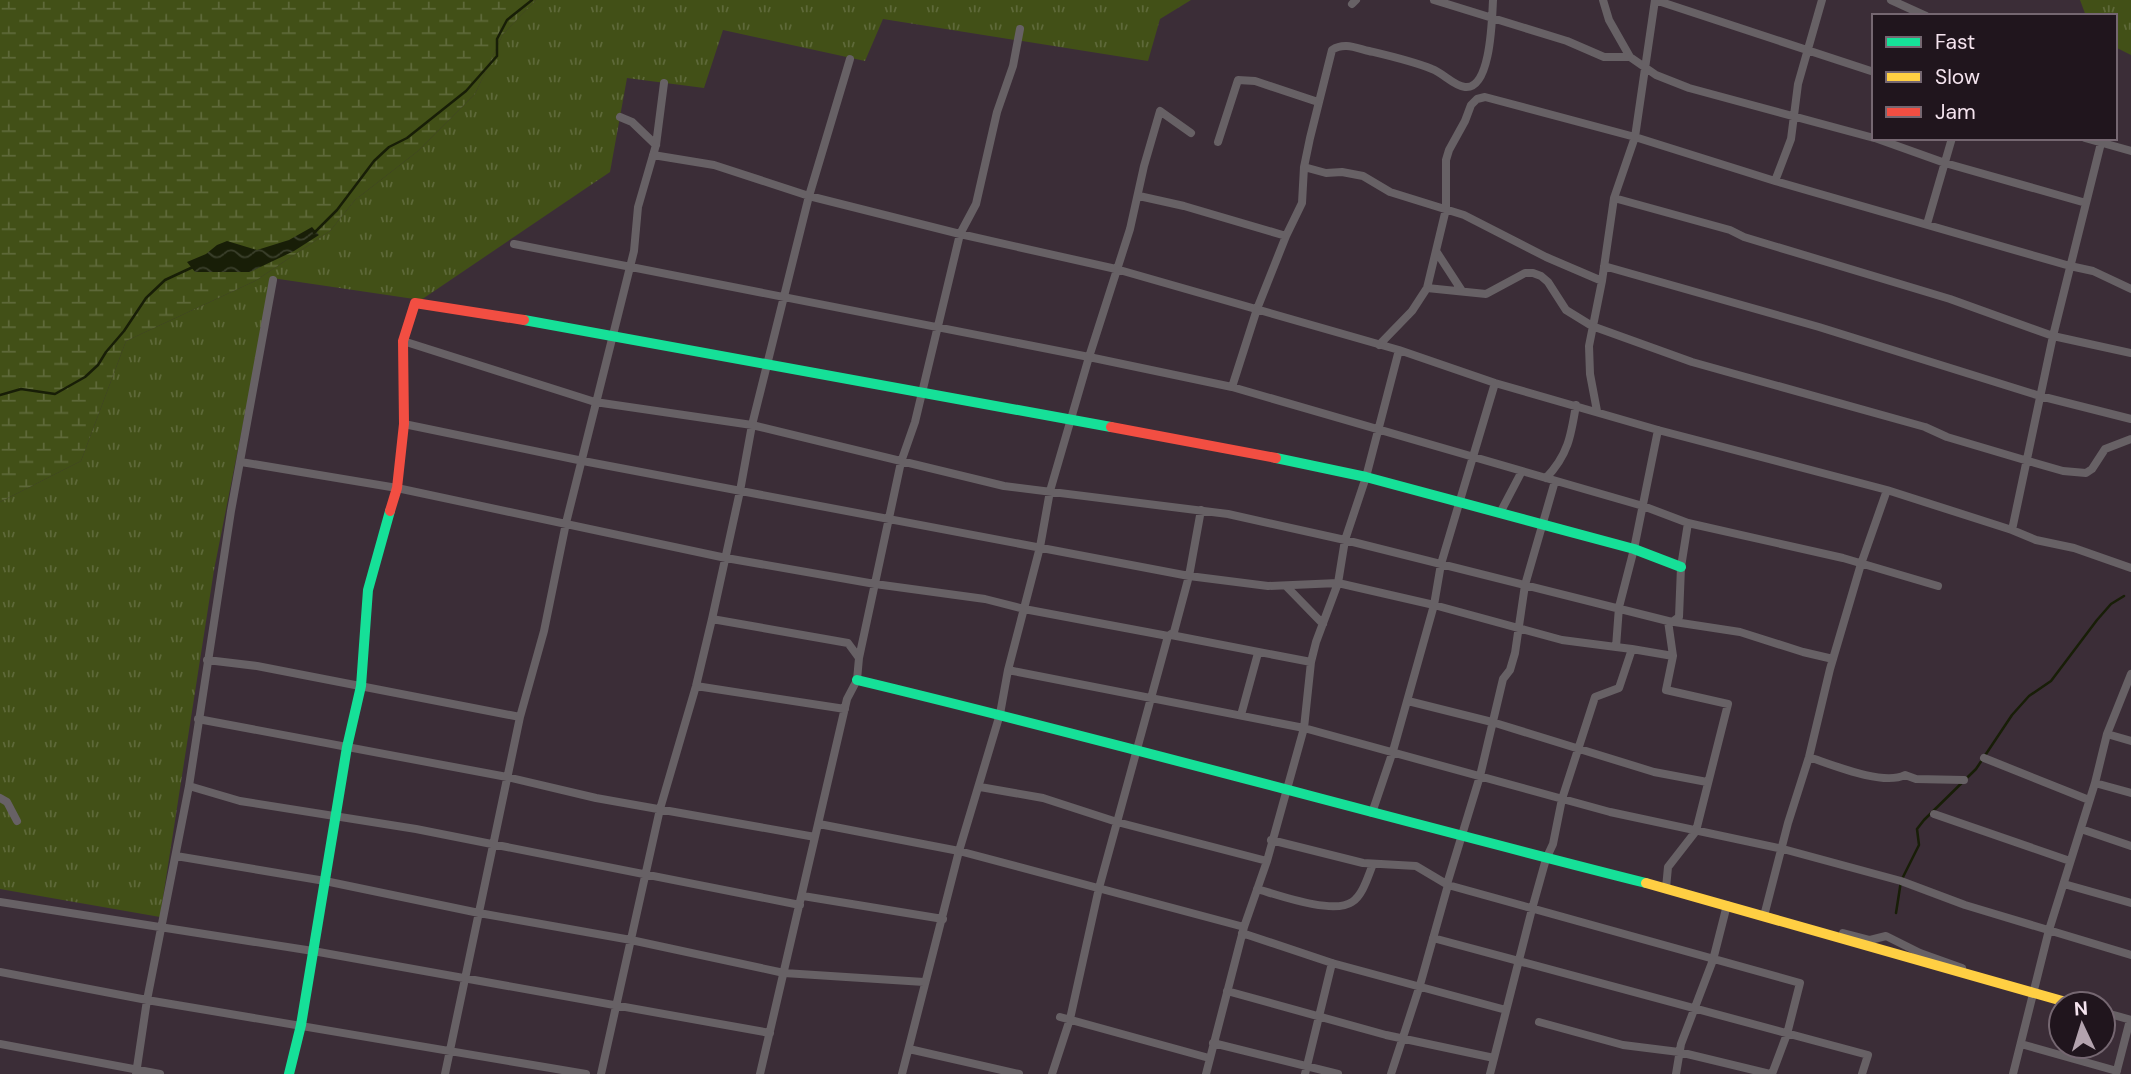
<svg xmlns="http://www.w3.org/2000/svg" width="2131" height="1074" viewBox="0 0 2131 1074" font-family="'DM Sans',sans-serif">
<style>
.grass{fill:url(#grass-tufts)}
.wetland{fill:url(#wetland-marsh)}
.water{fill:url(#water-waves)}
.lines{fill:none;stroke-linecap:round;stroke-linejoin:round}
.stream{stroke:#181e07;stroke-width:2.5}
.street{stroke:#676165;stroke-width:8}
.fast{stroke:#16e098;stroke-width:10}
.slow{stroke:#ffcf43;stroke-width:10}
.jam{stroke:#f24e42;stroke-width:10}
</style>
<defs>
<pattern id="grass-tufts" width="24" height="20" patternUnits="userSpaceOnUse" patternTransform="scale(1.75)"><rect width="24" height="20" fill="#425017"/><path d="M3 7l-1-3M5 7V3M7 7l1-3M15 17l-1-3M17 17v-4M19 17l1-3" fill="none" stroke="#5e6939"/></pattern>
<pattern id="wetland-marsh" width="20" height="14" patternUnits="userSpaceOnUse" patternTransform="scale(1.75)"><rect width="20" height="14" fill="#425017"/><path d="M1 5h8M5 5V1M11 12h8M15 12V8" fill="none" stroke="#5e6939"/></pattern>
<pattern id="water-waves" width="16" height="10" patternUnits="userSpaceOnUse" patternTransform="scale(1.75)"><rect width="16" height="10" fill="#181e07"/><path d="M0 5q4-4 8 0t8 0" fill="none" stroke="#3a3f2b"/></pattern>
</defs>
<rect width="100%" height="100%" fill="#3b2d37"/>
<path class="grass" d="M536,0H1191L1160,19L1148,61L883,19L865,61L723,30L704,88L627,78L610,172L421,300L272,278L214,570L160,917L0,889V502L81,461L126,341L255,281L330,231L355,200L418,151L475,94L503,34Z
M2080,0H2131V55L2115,47V16H2086Z"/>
<path class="wetland" d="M0,0H536L503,34L475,94L418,151L355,200L330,231L255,281L126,341L81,461L0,502Z"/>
<path class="water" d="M312,227L319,235L294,251L250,272H195L187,262L206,254L217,245L227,241L257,250L289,240Z"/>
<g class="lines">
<path class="stream" d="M314,233L337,210L374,161L389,147L407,138L466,91L497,56V39L507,20L532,0
M0,395L21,389L55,394L85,377L98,365L106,352L124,331L146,298L165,280L193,267
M1896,913L1901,881L1919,845L1917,829L1924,820L1976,769L2012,715L2029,696L2051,681L2097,620L2111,604L2124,596"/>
<path class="street" d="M1434,0L1567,41L1604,57H1630
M1603,0L1609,20L1630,57L1656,75L1689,88L1874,138
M1655,0L1874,72
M1891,0L1926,16
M1352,4L1356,0
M620,117L632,122L656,145
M1191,133L1160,111L1144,166L1130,229L1089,357L1232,387L1643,506L1688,523L1843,558L1938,586
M1875,138L1945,163L2086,203
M2085,138L2131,151
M1218,142L1238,80L1255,81L1318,102
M653,155L714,165L809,196L960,234L1116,269L1399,350L1495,383L1658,430L1887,490L2012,530L2036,540L2074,548L2131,568
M1304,167L1326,173L1342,172L1363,176L1390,192L1464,215L1546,257L1602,281
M1775,181L1791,139L1798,84L1822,0
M1139,196L1184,206L1286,236
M1614,198L1730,230L1744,237L1950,299L2053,336L2131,353
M1927,224L1952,138
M514,244L1089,357L1050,491L1040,547L1008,670L1000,714L959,851L902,1074
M1436,251L1462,291
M1604,266L1819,327L2040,396L2131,419
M1427,288L1486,294L1525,273H1533L1541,276L1548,282L1566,310L1592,326L1692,362L1925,427L1947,437L2028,461L2063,471L2086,473L2092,469L2105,449L2131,439
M403,341L595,402L752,425L1004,486L1228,514L1345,540L1672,622L1679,617L1681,567L1688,523
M1379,345L1412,311L1427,288L1446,209V160L1449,150L1465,121L1471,105L1477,99L1485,97L1635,137L1775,181L2070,266L2093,271L2131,289
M1232,387L1257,309L1286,236L1302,203L1304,167L1310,138L1332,50C1344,42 1356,48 1369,51C1390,56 1412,61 1432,69C1443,73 1454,86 1465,87C1491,90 1492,18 1493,0
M1597,411L1590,374L1589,346L1602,281L1614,198L1635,137L1655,0
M404,424L583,461L1189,576L1268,586L1338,583L1434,605L1562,640L1616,647
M241,462L397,488L726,558L875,584L985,599L1024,609L1168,636L1174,632L1189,576L1201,510
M1546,478C1568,455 1571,436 1576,405
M1500,513L1522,471
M2012,530L2053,336L2101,143
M1286,586L1323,624
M712,619L848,643L859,658L857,680L847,699L760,1074
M1171,635L1311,662
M1632,649L1673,656
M859,658L901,462L915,422L960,234L976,204L997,112L1013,66L1020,29
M207,660L257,666L520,717
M1008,670L1304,728L1610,812L1783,849L1901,881L1965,905L2131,955
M696,686L845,709
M1408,701L1492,722L1654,772L1707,782
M1241,715L1258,653
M198,719L507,777L596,798L815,837
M2107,734L2131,741
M1809,757C1833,765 1883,786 1905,775L1916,779L1964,780
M1984,758L2089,800
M2095,783L2131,793
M189,786L240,801L416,829L800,905
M980,787L1043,798L1117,822L1267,861
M0,798L7,802L17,821
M1372,813L1393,751L1434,605L1441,564L1495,383
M1934,814L2070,861
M819,824L959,851L1244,927
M2081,829L2131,846
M1271,840L1363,863L1416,866L1448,885L1800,983L1787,1034L1772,1074
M176,856L325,881L479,913L631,940L784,973L924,982
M1447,884L1480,776L1503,679L1510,670L1515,653L1525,585L1555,481
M2064,884L2131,903
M1666,888L1668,867L1696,831L1728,704L1666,690L1673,656L1668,621L1740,632L1803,652L1833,659
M1257,889C1278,895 1333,915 1352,902C1363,895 1368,876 1373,864
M803,896L943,919
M0,902L313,951L770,1033
M1769,917L1764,916L1788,823L1809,757L1830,669L1861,564L1887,490
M1242,933L1332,963L1506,1010
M1843,933L1870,940L1886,936L1920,953L1962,968
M1433,938L1868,1055L1862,1074
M0,972L147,1000L586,1074
M1227,991L1386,1035L1494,1058
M2103,1012L2131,1020
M1060,1017L1209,1058
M1539,1022L1623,1045L1679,1052L1770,1074
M1213,1043L1338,1074
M0,1044L160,1074
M2021,1044L2117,1071
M909,1049L1019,1074
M136,1074L147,1000L189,786L231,511L273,280
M445,1074L520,717L544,631L566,523L634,251L638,207L656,145L664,83
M601,1074L660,809L696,686L712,619L740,491L752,425L809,196L850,59
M1052,1074L1070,1019L1099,888L1168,636
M1206,1074L1244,927L1267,861L1304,728L1311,662L1316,642L1338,583L1345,540L1366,477L1399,350
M1305,1074L1332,963
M1391,1074L1420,985L1448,885
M1490,1074L1532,909L1546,859L1553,844L1562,799L1595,697L1619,688L1632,649L1616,647L1619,607L1634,549L1658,430
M1676,1074L1681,1044L1713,960L1727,905
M2013,1074L2049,930L2095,783L2107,734L2131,674
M2116,1074L2130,1020"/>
<path class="fast" d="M524,320L1111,427
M1276,458L1366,477L1634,549L1681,567
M857,680C1121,743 1383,817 1646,883
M289,1074L301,1025L347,747L361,686L368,590L390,511"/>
<path class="slow" d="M1646,883L2073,1004"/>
<path class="jam" d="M1111,427L1276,458
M390,511L397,488L404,424L403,341L415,303L524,320"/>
</g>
<rect x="1872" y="14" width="245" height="126" fill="#20151d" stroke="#756771" stroke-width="2"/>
<rect x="1886" y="37" width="35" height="10" fill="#16e098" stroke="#756771" stroke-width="2"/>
<text x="1935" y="49" font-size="21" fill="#f4e3ee">Fast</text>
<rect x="1886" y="72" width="35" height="10" fill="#ffcf43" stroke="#756771" stroke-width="2"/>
<text x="1935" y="84" font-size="21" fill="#f4e3ee">Slow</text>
<rect x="1886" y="107" width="35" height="10" fill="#f24e42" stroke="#756771" stroke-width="2"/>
<text x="1935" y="119" font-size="21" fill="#f4e3ee">Jam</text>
<g transform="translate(2082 1025) rotate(356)"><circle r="33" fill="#20151d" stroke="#756771" stroke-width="2"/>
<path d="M0-5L12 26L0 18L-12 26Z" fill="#b3a3ae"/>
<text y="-10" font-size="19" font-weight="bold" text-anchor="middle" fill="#f4e3ee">N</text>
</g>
</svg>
